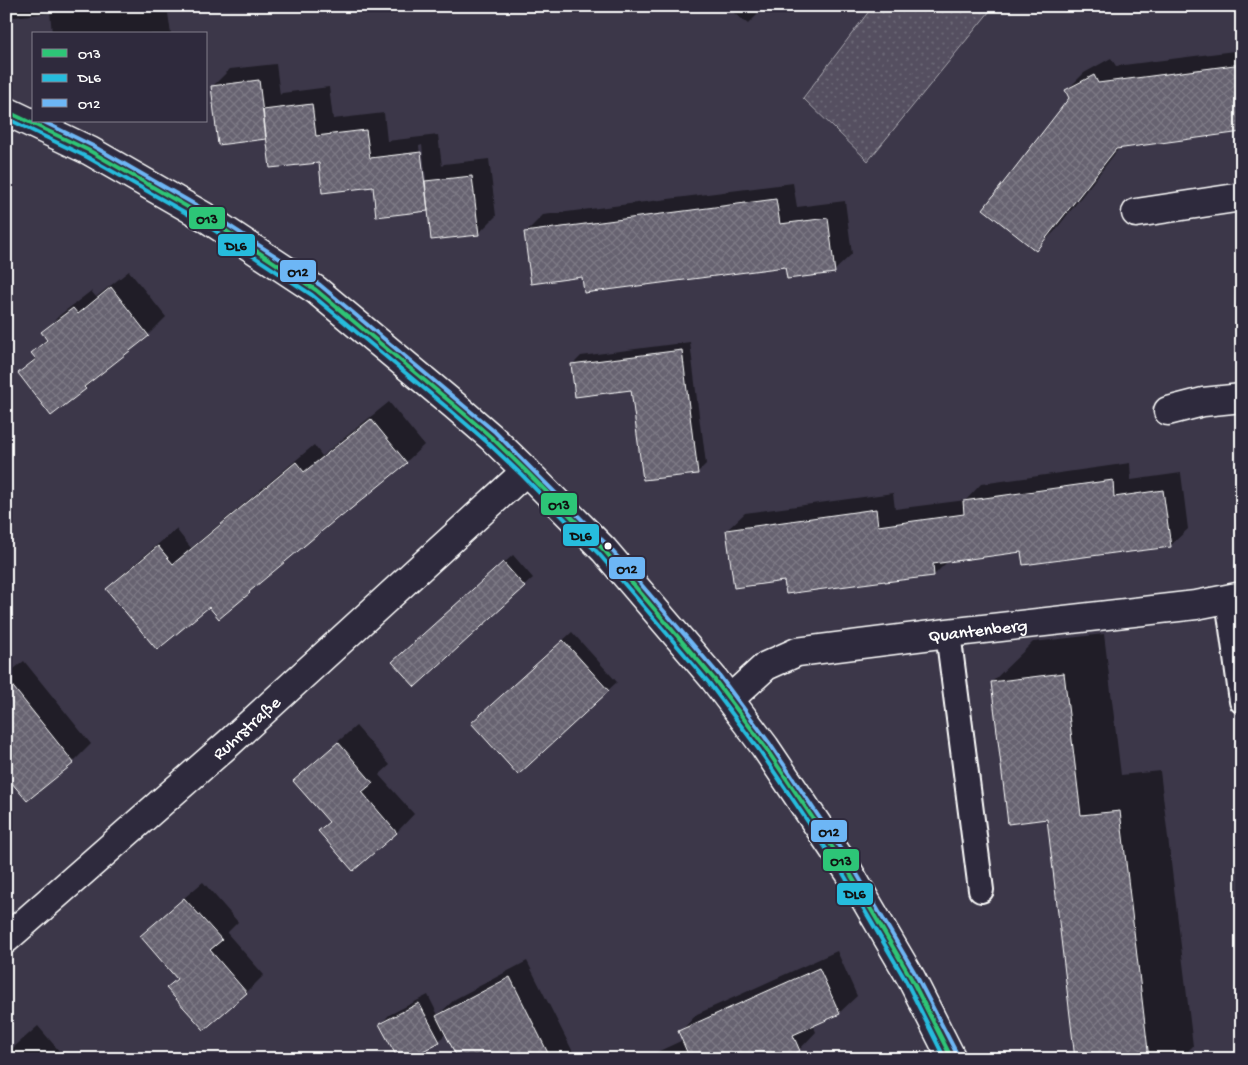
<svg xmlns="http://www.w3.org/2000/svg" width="1248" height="1065" viewBox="0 0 1248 1065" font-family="'Gochi Hand',sans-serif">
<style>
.grass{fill:url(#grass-dots);stroke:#aaa8b0}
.shadow{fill:#0007;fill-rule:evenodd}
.building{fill:url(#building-cross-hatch);stroke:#fff}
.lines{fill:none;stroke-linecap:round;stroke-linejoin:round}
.service-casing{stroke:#fff;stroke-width:28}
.minor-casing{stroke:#fff;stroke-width:31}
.tertiary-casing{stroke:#fff;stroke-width:31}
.service{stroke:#2f2a3d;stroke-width:24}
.minor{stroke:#2f2a3d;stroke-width:28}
.tertiary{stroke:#2f2a3d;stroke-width:28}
.bus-1-casing{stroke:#2f2a3d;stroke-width:8}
.bus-2-casing{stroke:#2f2a3d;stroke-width:8}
.bus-3-casing{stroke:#2f2a3d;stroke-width:8}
.bus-1{stroke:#2dc577;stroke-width:4}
.bus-2{stroke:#26bcdd;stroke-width:4}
.bus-3{stroke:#6db6f5;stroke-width:4}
.bus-dot{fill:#fff;stroke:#2f2a3d;stroke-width:2}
.labels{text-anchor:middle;stroke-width:4;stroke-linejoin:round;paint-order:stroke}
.street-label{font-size:18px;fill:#fff;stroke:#2f2a3d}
.line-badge{stroke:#2f2a3d;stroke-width:2}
.pale-badge-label{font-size:14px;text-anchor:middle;font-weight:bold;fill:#111}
</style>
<defs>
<pattern id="grass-dots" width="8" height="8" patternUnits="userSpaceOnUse" patternTransform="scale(1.25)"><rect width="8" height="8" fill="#555060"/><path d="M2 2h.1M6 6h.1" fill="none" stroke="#6e6a78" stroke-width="1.8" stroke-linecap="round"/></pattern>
<pattern id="building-cross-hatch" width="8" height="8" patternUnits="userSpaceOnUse" patternTransform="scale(1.25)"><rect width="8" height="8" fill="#666270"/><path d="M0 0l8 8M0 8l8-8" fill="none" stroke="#7d7a85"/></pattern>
</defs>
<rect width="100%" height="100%" fill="#3c3749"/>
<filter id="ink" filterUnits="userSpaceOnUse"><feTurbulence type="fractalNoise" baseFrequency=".02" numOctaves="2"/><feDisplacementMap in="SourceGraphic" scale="10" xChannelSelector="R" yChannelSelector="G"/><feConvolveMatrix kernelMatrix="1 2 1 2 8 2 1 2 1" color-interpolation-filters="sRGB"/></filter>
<g filter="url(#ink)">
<path class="grass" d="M873,6H994L868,161L803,98Z"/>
<path class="shadow" d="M6,6H167L171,34H52L50,11L48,13L6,18Z
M725,6H766L748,24Z
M1242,50V131L1120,147L1054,232L1036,249L1071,99L1066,91L1084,73L1111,58L1116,66Z
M276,64L280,95L282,93L329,87L333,119L384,113L387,141L438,135L442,166L444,164L489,159L496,216L478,234L429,210L378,216L374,185L268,137L219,143L212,87L230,69ZM422,145L428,196H425L419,146Z
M793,183L797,207L845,201L852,254L834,271L525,233L543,215Z
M129,271L166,317L148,335L100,373L85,388L20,373L36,357L33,353L47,338L43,332L60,315L91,291L96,297Z
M1242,283V351L1234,290Z
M690,342L701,432H702L706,464L698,472L644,479L632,389L572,365L581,356Z
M389,402L424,445L406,462L265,576L249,592L209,606L107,589L125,572L176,529L191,548L314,445L322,456Z
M1130,463L1131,480L1181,473L1188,529L1170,546L1022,550L949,560L934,575L786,579L727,530L745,513L893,493L895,509L966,500L981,484Z
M513,555L533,578L415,686L403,654Z
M572,632L617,682L518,773L481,715Z
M1104,634L1121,775L1160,771L1193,1046L1180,1059H1076L1048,818L992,682L1033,642Z
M24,661L91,744L73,762L27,799L6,774V675Z
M356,726L390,765L379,775L414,814L397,832L353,870L319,831L330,821L294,781L312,764Z
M203,882L238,922L227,933L264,975L247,992L204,1029L168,988L178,978L142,936L159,919Z
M837,951L857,996L839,1013L813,1025L816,1032L799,1050L779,1059H650L657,1052L683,1040L680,1032L697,1014Z
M527,961L573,1052L566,1059H460L446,1033L439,1041L381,1024L389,1015L428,995L438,1015L455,999Z
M38,1026L66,1059H6V1054Z"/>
<path class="building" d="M1242,64V132L1116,149L1036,251L983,209L1069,98L1065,90L1094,75L1098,83Z
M259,80L266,139L218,145L211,86Z
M312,104L316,136L366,130L370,158L421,152L428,211L376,217L373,187L322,193L319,163L270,168L263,110Z
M472,176L479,235L431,240L425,181Z
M776,199L780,224L828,218L835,273L787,279L785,267L584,293L582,277L531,284L524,232Z
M111,287L149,336L84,387L86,389L51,416L18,373L36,359L31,353L47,340L41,332L73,308L78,314Z
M682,350L693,440H694L698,474L643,480L631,390L575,397L571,364Z
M371,419L407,463L341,517L340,516L249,592L250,593L219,619L209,607L157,650L106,589L158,546L173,564L296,462L304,472Z
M1113,480L1114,497L1163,490L1171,547L1122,553V552L1023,565L1021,552L933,564L934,576L885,582V581L786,594L784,581L734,588L726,530L876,509L878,526L964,514L963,501Z
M503,562L525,587L415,687L392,662Z
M563,640L609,691L518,775L471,723Z
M1064,673L1081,815L1120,811L1149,1059H1075L1047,819L1008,824L991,682Z
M6,678L74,763L27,801L6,776Z
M338,742L373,783L362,792L397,833L353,871L318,831L329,822L293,781Z
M184,898L222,940L210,950L247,993L204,1030L166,988L177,979L140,936Z
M819,968L840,1014L793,1035L800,1051L782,1059H690L678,1031Z
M510,977L551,1059H458L436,1016Z
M419,1003L440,1042L408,1059H398L379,1024Z"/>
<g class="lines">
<g class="service-casing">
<path id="service" d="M1228,599L1242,701
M948,633L981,890"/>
</g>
<g class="minor-casing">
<g id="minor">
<path d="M1136,213L1242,197"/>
<path d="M1168,411L1203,402L1242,398"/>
<path id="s1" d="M730,699L766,666L797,652L948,633L1196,605L1242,596"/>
<path id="s2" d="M6,939L229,743L526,471"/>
</g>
</g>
<g class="tertiary-casing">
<path id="tertiary" d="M6,111L90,151L205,217L316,290L454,405L491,437L526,471L604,550L714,679L765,747L849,872L911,978L952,1059"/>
</g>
<use href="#service" class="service"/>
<use href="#minor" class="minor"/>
<use href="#tertiary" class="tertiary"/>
<g class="bus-1-casing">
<path id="bus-1" d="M6,111L90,151L205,217L316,290L454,405L491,437L526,471L604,550L714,679L765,747L849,872L911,978L952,1059"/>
</g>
<g class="bus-2-casing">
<path id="bus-2" d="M6,118L87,157L202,222L312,295L450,410L487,442L522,475L599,554L709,683L760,751L844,875L906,981L945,1059"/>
</g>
<g class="bus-3-casing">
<path id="bus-3" d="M42,121L93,146L208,212L320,285L495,432L608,546L719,675L770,744L854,869L916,975L958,1056"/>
</g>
<use href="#bus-1" class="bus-1"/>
<use href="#bus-2" class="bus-2"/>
<use href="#bus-3" class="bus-3"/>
</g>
</g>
<circle class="bus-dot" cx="608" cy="546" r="4.5"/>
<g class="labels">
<g class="street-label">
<text dy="6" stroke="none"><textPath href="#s1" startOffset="265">Quantenberg</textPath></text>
<text dy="6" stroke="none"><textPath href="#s2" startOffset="320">Ruhrstraße</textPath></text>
</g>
</g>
<g class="line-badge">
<rect x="188" y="206" width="38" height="24" rx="5" fill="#2dc577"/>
<rect x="217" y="233" width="39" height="24" rx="5" fill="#26bcdd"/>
<rect x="279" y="259" width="38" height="24" rx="5" fill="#6db6f5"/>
<rect x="540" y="492" width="38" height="24" rx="5" fill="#2dc577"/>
<rect x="562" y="523" width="38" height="24" rx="5" fill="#26bcdd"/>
<rect x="608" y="556" width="38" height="24" rx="5" fill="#6db6f5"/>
<rect x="810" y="819" width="38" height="24" rx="5" fill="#6db6f5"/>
<rect x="822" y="848" width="38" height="24" rx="5" fill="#2dc577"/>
<rect x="836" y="882" width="38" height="24" rx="5" fill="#26bcdd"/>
</g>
<g class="pale-badge-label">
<text x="207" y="223">O13</text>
<text x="236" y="250">DL6</text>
<text x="298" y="276">O12</text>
<text x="559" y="509">O13</text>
<text x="581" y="540">DL6</text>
<text x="627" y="573">O12</text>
<text x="829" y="836">O12</text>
<text x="841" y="865">O13</text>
<text x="855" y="898">DL6</text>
</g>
<rect width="1248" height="1065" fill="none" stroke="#2f2a3d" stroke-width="25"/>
<rect x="12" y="12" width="1223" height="1040" fill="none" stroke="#fff" stroke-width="2" filter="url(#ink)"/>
<rect x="32" y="32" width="175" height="90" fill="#2f2a3d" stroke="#827f8b"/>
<rect x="42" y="49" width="25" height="8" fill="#2dc577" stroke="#827f8b"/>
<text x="78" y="58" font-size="15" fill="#ffffff">O13</text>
<rect x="42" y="74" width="25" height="8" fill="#26bcdd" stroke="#827f8b"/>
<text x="78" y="82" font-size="15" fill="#ffffff">DL6</text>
<rect x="42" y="99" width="25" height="8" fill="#6db6f5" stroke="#827f8b"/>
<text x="78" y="108" font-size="15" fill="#ffffff">O12</text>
</svg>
